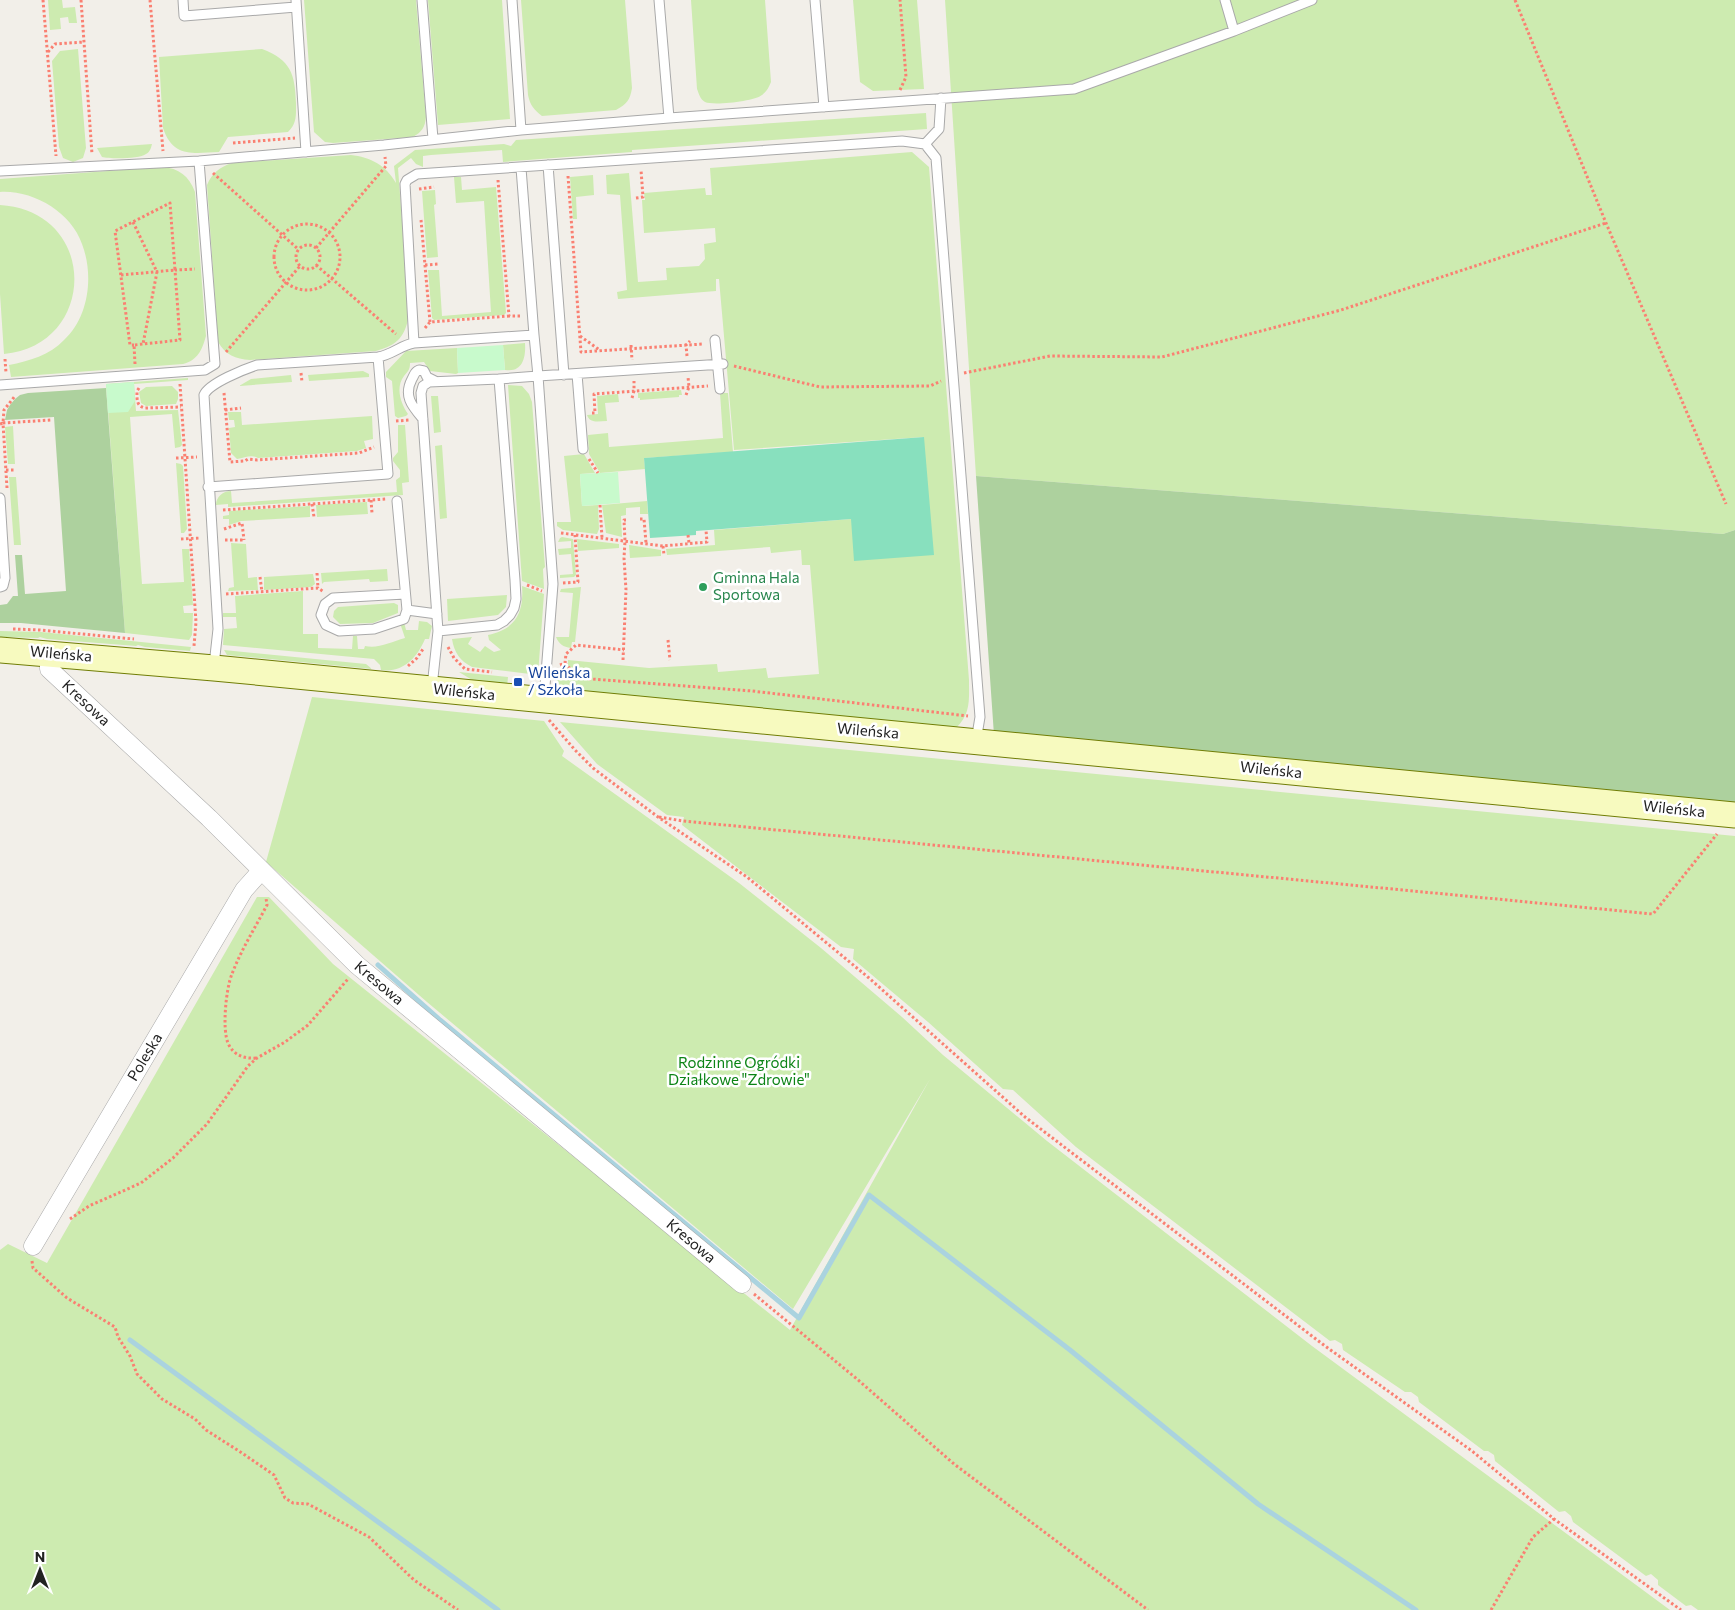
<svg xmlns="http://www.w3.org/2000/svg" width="1735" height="1610" viewBox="0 0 1735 1610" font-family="Commissioner,sans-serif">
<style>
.grass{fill:#cdebb0}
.forest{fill:#add19e}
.park{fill:#c8facc}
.pitch{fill:#88e0be}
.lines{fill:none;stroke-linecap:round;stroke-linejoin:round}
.stream{stroke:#aad3df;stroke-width:5}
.lane-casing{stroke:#a9a9a9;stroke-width:11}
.street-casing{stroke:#a9a9a9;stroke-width:19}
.secondary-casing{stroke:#707d05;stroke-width:27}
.path{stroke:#fa8072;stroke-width:3;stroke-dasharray:2.5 2.5;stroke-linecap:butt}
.lane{stroke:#fff;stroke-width:9}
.street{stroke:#fff;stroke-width:18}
.secondary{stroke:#f7fabf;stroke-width:25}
.leisure-dot{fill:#2e9e5b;stroke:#fff;stroke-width:2}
.transit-dot{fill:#1a4fb4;stroke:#fff;stroke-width:2}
.labels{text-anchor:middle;stroke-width:5;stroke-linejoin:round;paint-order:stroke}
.leisure-label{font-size:15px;fill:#27864d;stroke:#fff;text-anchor:start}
.street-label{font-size:15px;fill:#222;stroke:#fff}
.transit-label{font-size:15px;fill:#164399;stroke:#fff;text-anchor:start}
.park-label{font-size:15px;fill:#0c8416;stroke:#fff}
</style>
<rect width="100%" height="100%" fill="#f2efe9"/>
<path class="grass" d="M48,0H62L63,8L75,7L77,23H69L68,17L60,18L61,29L50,30Z
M304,0H416L426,117C425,127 422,132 413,137L333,143L325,142L314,132Z
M428,0H502L510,119L438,125Z
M521,0H625L632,88C630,100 627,104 616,110L542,116C534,110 530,105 528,95Z
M691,0H765L771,82C769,87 767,91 762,95C755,101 714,106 705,102C700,99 699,94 697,89Z
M853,0H917L924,89L873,91L860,82Z
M945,0H1735V530L1723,534L976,476Z
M78,49L86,148L83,158L73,162L63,158L59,147L52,61L60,51Z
M262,49C291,60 295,74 296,103C296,115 297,123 288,132L228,137L219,152C193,153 173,158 163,128L159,57Z
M926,113L927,129L632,150V152L503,162L502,150L431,155L423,156V167L416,164L411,158L398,168L409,313C406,336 398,345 376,351L250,360C235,359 226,355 218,342L207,185C212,173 220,167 232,163L351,155C370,157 386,165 396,183L394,166L415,150L504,144L511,146L516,140Z
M152,144C151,148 150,152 146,154C140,159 110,159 102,157L97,148Z
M912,152L929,167L969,680C969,699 971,714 956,728L564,693L557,688L554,682L559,678L562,667L568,665V660L649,668L717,664L718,672L766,668L768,678L819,674L810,565H802L801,550L771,553L770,547L667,555L666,549L715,545L714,530L851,519L924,437L734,450L719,279H716V291L618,299L617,292L627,290L620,195L607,194L606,175L629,173L638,282L667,280L666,268L699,266L705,259L704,244L716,242L715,228L644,233L642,200H645L644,193L705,188L706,195H712L710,168Z
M162,167C179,168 189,176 195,192L206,336C202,350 198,360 183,364L11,377L9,365C29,361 50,355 64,340C89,317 94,275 82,244C71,212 33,190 0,192V179Z
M593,175L594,195L576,197L577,219H573L570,177Z
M454,177H461L462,190L496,187L506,313L504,315L434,320L432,318L428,270H439L442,316L491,312L484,201L456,203Z
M435,190L436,204L434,205L438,257L427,258L422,191Z
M0,205C99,211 98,345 4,354L0,294Z
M525,343C526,357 523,373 505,370L503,345Z
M457,348L458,373L456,374L430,371L424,362L410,363C410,370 408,371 404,376C395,388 401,404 408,414L406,416L398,418L395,416L392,381L386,377V372L406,351Z
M363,371L369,374V377L309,381L308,375Z
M291,375L292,382L239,386L251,379Z
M188,378V380L134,384L136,411L178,410L182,445L180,447L175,448L172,414L130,417L142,584L184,582L182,549H189L193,605L183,606L184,613H193L192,635L189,640L125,633L106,384Z
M508,385L522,386L529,394L532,402L545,567L543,569L544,589L522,581Z
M172,386L178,392V399L176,404L146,406L141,403L139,392L146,387Z
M681,390L682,395H679V397L640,400V398H638V393Z
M720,393H728L733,452L644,458L645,469L600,473L589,454L588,435L608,433L609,447L723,438Z
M618,394L619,402L605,403L607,421C599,421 590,424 587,415L598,414L597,396Z
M431,396H438L441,432L434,433Z
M228,412H241L242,425L372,416L373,439L364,441L366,448L357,451L258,458C251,454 245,458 237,459L231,453L229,428L235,427L234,420H229Z
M398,425H405L409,482L402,483L403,495L228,507V504L216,505C216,497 223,491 231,491L232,503L397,492L396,480L400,477V470L393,461V458L398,452Z
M13,426L15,464H8L5,427Z
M442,445L447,518L440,519L435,446Z
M584,454L595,473L580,474L582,506L598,505L599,529L597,534L563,530L557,526V522H571L564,456Z
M176,463L181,464L183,466L187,529L184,533H181Z
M9,477H16L21,545H14Z
M647,501L648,514H640V507L626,508V515L621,516L622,537L606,533L602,505Z
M367,502L368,514L317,517L316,505Z
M310,506V517L241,521L229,525V519H223V516L229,515V511Z
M562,537L573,539L576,575L574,577L560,578V575L573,574L571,554L559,555L558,549L571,548V541L558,542L560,538Z
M577,539L619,544V548L578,551Z
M231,543L246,544L248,578L257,577L258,590L228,591L229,588L234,587Z
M629,545L661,550V556L630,558Z
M387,569L388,581L370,582L369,579L324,582L322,584L321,573Z
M313,574L315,584L311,587L264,590V577Z
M522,586L544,594L538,675L472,667C460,661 454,652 452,639L472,637L468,644L480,652L485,646L494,652L501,650L489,640L488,635C516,629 524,612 522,586Z
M581,587L575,642H572L571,648C563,647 559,644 556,637H569L573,593L560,592L561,589Z
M303,591V634H318V648L352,649L353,636H357L358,649H364L365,646C378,649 391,642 405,638L400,623L404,622L406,630H418L419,621L427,622L432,626L429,639H425C417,658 403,673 381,670L380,665L374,659L223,645L224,629L237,628L236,617H223V613H236L235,596Z
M507,595L506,607L498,615L448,621L447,599Z
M394,603L398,605V613L373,623L340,624L333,617L334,611L338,607Z
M0,631L41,632L191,647L190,651L145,647L138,645L136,646L47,639L40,637L38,638L0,637Z
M224,650L366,664L372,669L227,655Z
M459,672L508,677L507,687L477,683Z
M312,697L544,721L564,751L562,756L739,883L821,948L902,1017L943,1055L1047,1141L1312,1346L1670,1610H0V1250L8,1244L47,1263L257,897H269L333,964L790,1330L930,1079L793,1309L427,1002L266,862Z
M560,722L1735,836V1610H1698L1691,1605L1686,1606L1658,1585V1580L1651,1574L1646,1576L1573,1522L1571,1516L1565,1511L1559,1512L1495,1461L1494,1455L1488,1451H1484L1419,1402L1418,1397L1411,1392H1405L1343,1350L1342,1344L1335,1340L1330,1341L1076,1147L1013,1090L1003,1089L928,1022L853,959L854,949L841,947L682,825L684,817L667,815L597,764Z"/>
<path class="forest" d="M106,388L125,633L21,623H0V605L7,604L13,596H18L15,555H22L25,594L66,591L54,417L5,420L7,410L10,405L15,399L20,395L28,393Z
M976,476L1723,534L1735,530V805L994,735Z"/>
<path class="park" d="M503,345L505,370L458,373L457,348Z
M134,382L135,401L128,412L108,413L106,384Z
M618,472L620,503L582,506L580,474Z"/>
<path class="pitch" d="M924,437L934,555L854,561L851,519L696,531V535L650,538L644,458Z"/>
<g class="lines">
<path class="stream" d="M378,965L440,1020L799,1318L869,1195L1070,1350L1258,1504L1416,1610
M130,1340L498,1610"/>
<g class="lane-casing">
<path id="lane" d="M183,0L184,16L296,7
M296,0L306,152
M422,0L433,139
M512,0L521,130
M659,0L669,118
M815,0L824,107
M1225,0L1234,31
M925,144L939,129L941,98
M548,165L564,375
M521,168L534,335L414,343L405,184L407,180L417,174L902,141L925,144L936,158L980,717L976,741
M0,171L199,161L384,145L521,130L669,118L1074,89L1234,31L1312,0
M534,335L538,376L723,364
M715,340L720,389
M577,374L583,449
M499,379L538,376L553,584L544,699
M0,385L205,370L215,364L199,161
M423,419C412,406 403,396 412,379C415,374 414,372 419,370L424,371L427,377L435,381
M208,487L388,474L378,357
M0,498L5,578L3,586L0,587
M397,501L407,610L437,614
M405,594L333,598L325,604L321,615L326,625L339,631L374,629L404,619L407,610
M214,665L218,629L204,395C209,383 245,369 257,365L378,357C392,355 401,345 414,343
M432,687L438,631L421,393L423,386L429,382L499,379L515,580L516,599L514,608L510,615L504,621L497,625L438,631"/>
</g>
<g class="street-casing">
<path id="street" d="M49,653V669L209,818L357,965L742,1284
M33,1246L244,890L261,871"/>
</g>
<g class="secondary-casing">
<path id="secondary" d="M0,650L214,668L1735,815"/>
</g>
<path class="path" d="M43,0L56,156
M81,0L92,154
M150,0L163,151
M1515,0L1606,223L1726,504
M48,52L55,44L84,42
M900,90L906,77L900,0
M233,143L295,138
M213,173L298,249
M568,176L581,352L703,344
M498,180L509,316H520
M419,189L434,187
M636,198L643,197L641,170
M421,220L430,322
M133,222L157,272L143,344
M274 257a33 33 0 1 1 66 0a33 33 0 1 1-66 0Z
M296 257a12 12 0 1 1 24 0a12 12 0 1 1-24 0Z
M316,248L386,166L385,157
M316,265L396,334
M425,265L439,264
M121,275L175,270L170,203L115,231L130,345H134
M425,328L430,322L509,316
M580,336L601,351
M631,345L632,360
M226,352L300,266
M687,356L686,345L690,341
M5,359L6,373
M135,364L134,345L180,340L175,270L195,269
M734,366L820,387L930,386L941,381
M301,373L302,382
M964,373L1050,356L1162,357L1341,310L1606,223
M180,384L196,622L194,646
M139,388L137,391C137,399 136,406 145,408L181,407
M224,393L230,462L245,461L248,459L257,460L359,453L374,447
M686,395L689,387L688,377
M632,398L634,391V381
M225,410L241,408
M592,413H595L594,394L708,386
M396,421L410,420
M0,424L3,423L4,410L15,396
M176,458L197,457
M589,459L598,473
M6,470H16
M7,488L3,423L51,420
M371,500L372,513
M312,504L314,517
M600,505L602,538
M223,510L386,499
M640,519H644L646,543
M224,529L242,523L244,540
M561,533L663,546L707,542L706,530
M688,535L689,543
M181,539L201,538
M225,540H244
M663,546L664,555
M317,573L318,588
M260,577L262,592
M563,583L578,582L575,535
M527,585L542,591
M226,594L318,588L324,592
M13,629L40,630L134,639
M668,640L670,660
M448,647L454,658L465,669L492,672
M623,660L626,590L624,558L625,541L624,520H626
M565,663L578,678L752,691L968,716
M560,665L565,663L566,654L576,645L624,650
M408,666L417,658L423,649
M549,720L575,750L593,768L658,817L747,877L869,978L1025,1117L1325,1346L1472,1451L1554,1519L1681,1610
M659,817L683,821L1653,914L1717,834
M256,1058C244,1059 233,1055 228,1043C222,1029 226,988 232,974C241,950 255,928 267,905L266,898
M70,1219L89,1206L141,1183L173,1158L207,1124L248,1066L257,1058L285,1042L308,1025L348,979
M32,1261L33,1268L67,1298L115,1327L118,1337L130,1356L137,1374L162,1399L195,1419L206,1430L242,1453L274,1475L285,1498L293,1503L308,1504L369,1537L414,1580L458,1610
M754,1294L857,1379L954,1464L1148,1610
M1491,1610L1533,1537L1554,1519"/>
<use href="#lane" class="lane"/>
<use href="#street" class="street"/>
<use href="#secondary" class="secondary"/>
</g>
<circle class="leisure-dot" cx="703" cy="587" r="5"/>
<rect class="transit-dot" x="513" y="677" width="10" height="10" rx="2.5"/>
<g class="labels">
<g class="leisure-label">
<text x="713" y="583">Gminna Hala<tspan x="713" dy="17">Sportowa</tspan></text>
</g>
<g class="street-label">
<text transform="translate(61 654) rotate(5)" y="5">Wileńska</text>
<text transform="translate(464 692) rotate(6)" y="5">Wileńska</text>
<text transform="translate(86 703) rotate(43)" y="5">Kresowa</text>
<text transform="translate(868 731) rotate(5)" y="5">Wileńska</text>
<text transform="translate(1271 770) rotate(6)" y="5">Wileńska</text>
<text transform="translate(1674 809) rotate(6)" y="5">Wileńska</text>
<text transform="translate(379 983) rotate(40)" y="5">Kresowa</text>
<text transform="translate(145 1057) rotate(-59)" y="5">Poleska</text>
<text transform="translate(691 1241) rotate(40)" y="5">Kresowa</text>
</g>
<g class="transit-label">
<text x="528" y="678">Wileńska<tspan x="528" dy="17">/ Szkoła</tspan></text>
</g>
<g class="park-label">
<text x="739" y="1068">Rodzinne Ogródki<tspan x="739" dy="17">Działkowe "Zdrowie"</tspan></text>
</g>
</g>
<g transform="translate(40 1570)" stroke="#ffffff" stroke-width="4" paint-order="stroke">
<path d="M0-4L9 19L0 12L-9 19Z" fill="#222222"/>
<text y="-8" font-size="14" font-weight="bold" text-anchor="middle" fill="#222222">N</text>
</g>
</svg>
